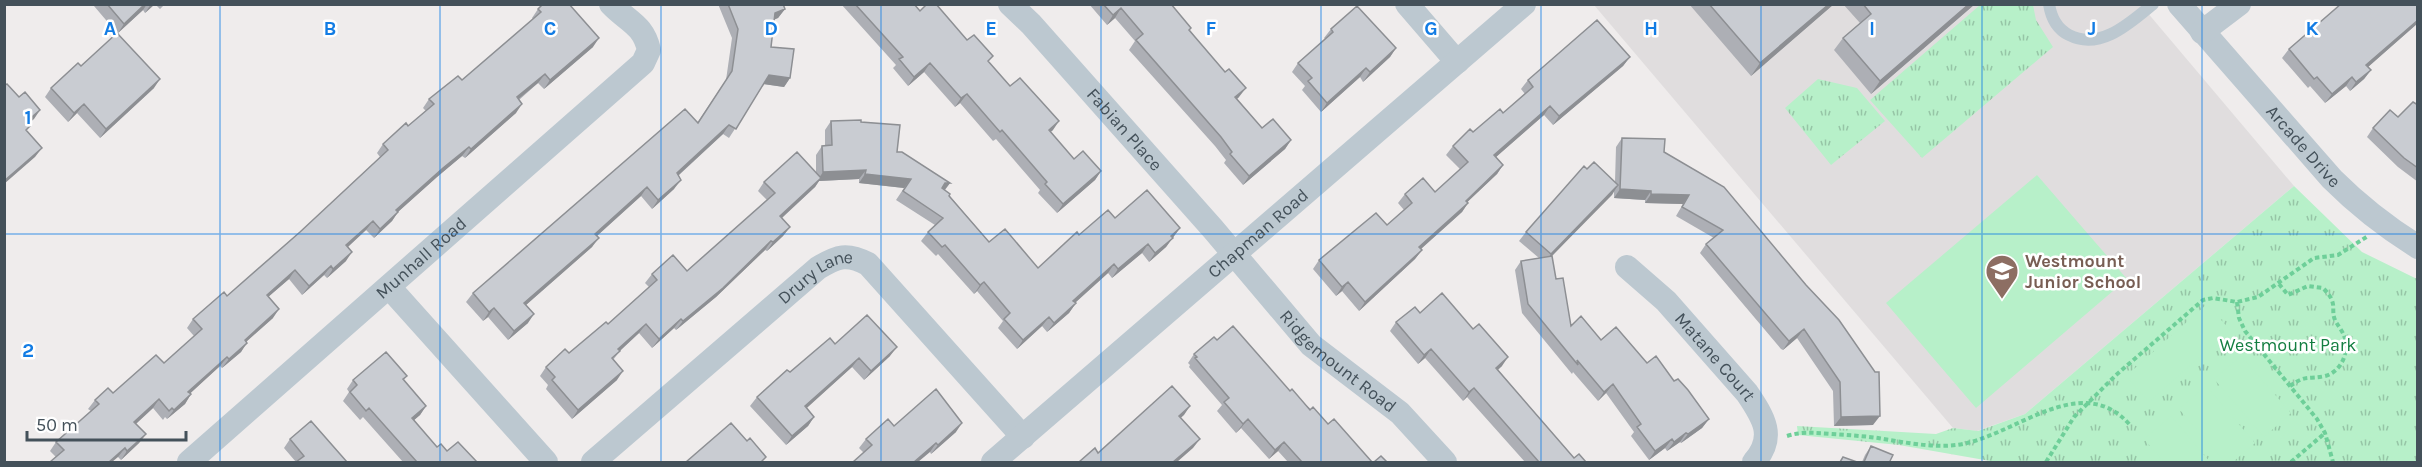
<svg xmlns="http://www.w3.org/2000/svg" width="2422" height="467" viewBox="0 0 2422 467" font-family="Karla,sans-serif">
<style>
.education{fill:#e0ddde}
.park{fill:url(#park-tufts)}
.pitch{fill:#b7f0c9}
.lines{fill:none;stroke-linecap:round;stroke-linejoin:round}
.path{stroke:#6ecf99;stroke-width:4;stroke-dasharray:4.5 3;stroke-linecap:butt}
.lane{stroke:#bcc8d0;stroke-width:12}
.street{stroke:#bcc8d0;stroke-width:24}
.wall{fill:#adafb5}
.shaded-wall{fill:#8d8f93}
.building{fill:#c9ccd2;stroke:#8d8f93;stroke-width:1.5}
.grid{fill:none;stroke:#127ce4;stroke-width:1.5;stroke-opacity:0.55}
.labels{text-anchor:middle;stroke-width:5;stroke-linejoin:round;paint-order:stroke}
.street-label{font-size:18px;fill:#44515a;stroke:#fff}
.education-label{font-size:18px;font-weight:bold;fill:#785e54;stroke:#fff;text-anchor:start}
.park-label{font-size:18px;fill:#137e41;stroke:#fff}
.grid-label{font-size:20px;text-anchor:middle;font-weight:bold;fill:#127ce4;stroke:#fff;stroke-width:5;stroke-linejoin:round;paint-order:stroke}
</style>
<defs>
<pattern id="park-tufts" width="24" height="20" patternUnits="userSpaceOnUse" patternTransform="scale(1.5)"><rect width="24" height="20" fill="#b7f0c9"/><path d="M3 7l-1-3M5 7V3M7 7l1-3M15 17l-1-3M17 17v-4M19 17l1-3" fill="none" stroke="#96c5a6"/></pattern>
</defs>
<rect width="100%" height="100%" fill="#efecec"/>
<path class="education" d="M1594,5H2141L2294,186L2025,414L1977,431L1953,428Z"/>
<path class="park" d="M1980,5H2033L2036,20L2053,47L1922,158L1870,100Z
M1818,79L1857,88L1885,121L1831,165L1785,108Z
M2294,186L2362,252L2417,279V462H1996L1899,445L1798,435L1797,426L1936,434L1953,428L1978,431L2025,414Z"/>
<path class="pitch" d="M2037,175L2127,279L1976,408L1886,303Z
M2207,304L2230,330L2149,402L2126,376Z
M2241,356L2291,413L2264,437L2214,379Z
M2206,386L2255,443L2233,462H2225L2179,409Z
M2171,416L2210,462H2164L2144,439Z"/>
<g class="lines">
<path class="path" d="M2279,284L2288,295L2308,286L2323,288C2340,305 2329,309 2336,322C2339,327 2343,332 2345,338C2349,353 2341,372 2325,376C2308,380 2307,374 2290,386
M2237,302L2239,318L2245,331L2317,419L2325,433L2333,462
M1787,436C1803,431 1816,433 1832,434C1848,435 1863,436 1878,438C1903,442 1930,448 1956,445C2012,439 2080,368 2130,425
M2046,462L2074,417L2116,375L2203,300L2213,298L2237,302L2258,297L2314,258L2338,255L2368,236
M2291,462L2325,433"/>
<path class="lane" d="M2049,4C2051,17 2057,29 2069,35C2100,51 2130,23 2153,4"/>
<g class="street">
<path id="s1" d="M1010,4L1031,24L1213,229L1311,345L1400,413L1445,462"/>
<path d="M1407,4L1457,62"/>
<path id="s2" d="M2179,4L2332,179C2358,205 2386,227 2418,247"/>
<path d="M2202,32L2239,4"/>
<path id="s3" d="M1627,267L1666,301L1747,393C1764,418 1776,437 1754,462"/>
<path d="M389,287L546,462"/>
<path id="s4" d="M189,462L643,63L649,50C643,24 628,22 611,4"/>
<path id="s5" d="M593,462L818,268C838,256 847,253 868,264L1023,437"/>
<path id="s6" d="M993,462L1524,4"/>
</g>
</g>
<path class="wall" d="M95,4H155L145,13L143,10L118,33L154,88L100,138L77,113L68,122L45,97L51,88L81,66L117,33L94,6Z
M155,4H165L160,9Z
M718,4H783L785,9L778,18L774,19L771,47L790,78L784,87L764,84L729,138L723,134L678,176L674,189L652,209L641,196L597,236L592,247L526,305L528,323L508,340L488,317L483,321L466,302L473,293L697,123L726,80L732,38Z
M841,4H914L920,11L967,40L989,62L1010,86L1053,130L1050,132L1074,159L1101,171L1095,180L1057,213L1038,193L1040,190L996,139L993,141L960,103L955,107L924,72L908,86L893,68L896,65Z
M1089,4H1171L1239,97L1237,99L1262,128L1291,140L1285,149L1243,185L1224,163L1226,160L1215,146L1129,50L1135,41L1115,18L1107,25Z
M1689,4H1834L1751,76Z
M1843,4H1975L1871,94L1834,50L1843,38L1860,23Z
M2418,4V23L2368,67L2371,70L2364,79L2350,91L2346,86L2325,103L2310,86L2308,88L2282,58L2289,49Z
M538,9L593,47L544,89L538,83L519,100L516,113L465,158L462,156L437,177L398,212L392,221L374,238L366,230L348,247L346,261L327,278L324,275L302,295L289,279L268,297L273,318L246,342L241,352L222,368L220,366L190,393L191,394L185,404L167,419L165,417L163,420L153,408L136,424L146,434L139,443L121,460L118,457H56L50,451L56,442L91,411L88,409L95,400L113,393L164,363L194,336L187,328L193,319L227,296L300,232L380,157L377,153L383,144L408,126L426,111L423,108L429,99L462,80L533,19L532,18Z
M1331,29L1396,48L1390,57L1363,82L1360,77L1321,112L1302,90L1305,86L1292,72L1298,63L1325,39L1324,38Z
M1630,57L1623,66L1553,125L1544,115L1496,157L1503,165L1497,174L1467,202L1468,203L1462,212L1421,249L1422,250L1415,259L1359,311L1342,291L1336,296L1313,269L1319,260L1387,225L1404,210L1398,203L1405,194L1435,192L1460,169L1446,155L1453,146L1473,132L1503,113L1525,94L1521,89L1528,80Z
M2418,105V182L2398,167L2367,137L2373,128L2398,117Z
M831,121L861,122L897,152L950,183L945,190L989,242L1038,268L1079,235L1115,218L1180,228L1166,247L1149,262L1142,253L1112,278L1108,273L1075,303H1076L1069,313L1047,332L1042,326L1017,349L998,328L1003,321L977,291L974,294L938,254L936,256L921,241L928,232L935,225L896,200L904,188L859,183V179L819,181L815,187L782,218L790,227L783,236L767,251L765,250L716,297L676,330L674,328L652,348L639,333L620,351L613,360L617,380L572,419L546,389L548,385L540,376L546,367L569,353L608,324L649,287L645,283L652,274L687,271L767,200L758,191L764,182L816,172V155L822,146H825V130Z
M1622,138L1664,152L1724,187L1873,425L1834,426L1833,391L1797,338L1783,350L1781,349L1700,253L1706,244L1714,238L1676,216L1683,204L1645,203V200L1614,198V191L1552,256L1556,279L1571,326L1647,363L1674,381L1709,419L1702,428L1681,443L1680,442L1667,451L1665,448L1649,460L1631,436L1634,432L1606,393L1598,401L1573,372L1572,374L1522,313L1515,270L1521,261L1539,258L1519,241L1526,232L1615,182L1616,147Z
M1420,313L1502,366L1498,370L1574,458L1586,462H1525L1467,397L1463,401L1425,358L1418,364L1390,331L1396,322Z
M1217,340L1290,391L1372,462H1288L1278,451L1269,459L1241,428L1236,433L1217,411L1222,405L1189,367L1190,365L1188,363L1194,354Z
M835,344L890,356L864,380L852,367L806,408L814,417L808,426L786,445L750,406L757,397L790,372Z
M407,376L404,380L426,406L420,415L414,420L437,447L477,462H403L363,417L360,420L343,401L349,392L347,389L353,380Z
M894,426L956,432L931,454L930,452L864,453L859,448L866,439Z
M290,439L347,462H296L284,448Z
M1871,446L1890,461L1893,462H1862L1865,455Z"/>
<path class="shaded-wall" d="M145,4H147L143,10L118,33L124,24Z
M151,4H155L145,13Z
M1829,4H1834L1751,76L1760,63Z
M1969,4H1975L1871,94L1880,81Z
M1121,8L1115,18L1107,25L1113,15Z
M785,9L778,18L769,22L775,13Z
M2418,20V23L2360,74L2366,65Z
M599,38L593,47L544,89L550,80Z
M1396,48L1390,57L1363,82L1370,72Z
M1630,57L1623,66L1553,125L1559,116Z
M930,63L924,72L908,86L914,77Z
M1366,68L1360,77L1321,112L1327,103Z
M2371,70L2364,79L2350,91L2356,82Z
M545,74L538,83L510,106L517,97Z
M769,75L790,78L784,87L763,84Z
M2352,77L2346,86L2325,103L2332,94Z
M160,79L154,88L100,138L106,129Z
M1246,88L1239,97L1229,106L1235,97Z
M967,94L960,103L955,107L961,98Z
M84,104L77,113L68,122L74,113Z
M522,104L516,113L465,158L471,149Z
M1550,106L1544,115L1488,164L1494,155Z
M40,110L34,119L20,131L26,122Z
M1059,121L1053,130L1042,139L1049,130Z
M729,125L723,134L671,182L677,173Z
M1291,140L1285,149L1243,185L1249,176Z
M469,147L462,156L437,177L390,219L396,210L443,168Z
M42,148L35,157L4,184V181Z
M1503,165L1497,174L1459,210L1466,201Z
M866,170L859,179L819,181L815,187L774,225L780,216L817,181L823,172Z
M1101,171L1095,180L1057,213L1063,204Z
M865,174L911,179L904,188L859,183Z
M681,180L674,189L652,209L658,200Z
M945,183H950L943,192H939Z
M1618,185L1612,195L1545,263L1551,254Z
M647,187L641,196L589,243L595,234Z
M1620,189L1651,191L1645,200L1614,198Z
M1651,194L1689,195L1683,204L1645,203Z
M1468,203L1462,212L1413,256L1419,247Z
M398,212L392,221L374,238L380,229Z
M373,221L366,230L340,254L346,245Z
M790,227L783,236L767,251L773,242Z
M1180,228L1166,247L1149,262L1155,253L1171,236Z
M599,238L592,247L518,312L524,303Z
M771,241L765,250L716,297L676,330L683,321Z
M1148,244L1142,253L1112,278L1118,269Z
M1422,250L1415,259L1359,311L1365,302Z
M352,252L346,261L327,278L333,269Z
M1114,264L1108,273L1067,310L1073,301Z
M331,266L324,275L302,295L309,286Z
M295,270L289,279L260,304L267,295Z
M984,282L977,291L974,294L980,285Z
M1348,282L1342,291L1336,296L1342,287Z
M1076,303L1069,313L1047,332L1054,323Z
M494,308L488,317L483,321L489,312Z
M279,309L273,318L238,349L245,340Z
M534,314L528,323L508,340L514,331Z
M1049,317L1042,326L1017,349L1023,340Z
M681,319L674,328L652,348L659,339Z
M646,324L639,333L612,358L618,349Z
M1804,329L1797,338L1783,350L1789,341Z
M247,343L241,352L222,368L229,359Z
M897,347L890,356L864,380L871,371Z
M1431,349L1425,358L1418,364L1424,355Z
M227,357L220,366L182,401L188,392Z
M1508,357L1502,366L1489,377L1496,368Z
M859,358L852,367L798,416L805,406Z
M623,371L617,380L572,419L578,410Z
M1613,384L1606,393L1598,401L1604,392Z
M1474,388L1467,397L1463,401L1469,392Z
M191,394L185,404L167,419L174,410Z
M159,399L153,408L128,431L134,422Z
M426,406L420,415L406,427L412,418Z
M1190,406L1184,415L1173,425L1179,416Z
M1880,416L1873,425L1834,426L1841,417Z
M814,417L808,426L786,445L792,436Z
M1248,419L1241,428L1236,433L1243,424Z
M1709,419L1702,428L1681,443L1688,434Z
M962,423L956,432L931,454L938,445Z
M1686,433L1680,442L1667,451L1674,442Z
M146,434L139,443L121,460L127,451Z
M1200,439L1193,448L1177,462H1173Z
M1672,439L1665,448L1649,460L1655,451Z
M1284,442L1278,451L1269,459L1275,450Z
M936,443L930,452L918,462H914Z
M125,448L118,457L112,462H109Z"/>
<path class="building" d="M107,4H145L124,24Z
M543,4H569L599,38L550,80L545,74L517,97L522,104L471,149L469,147L443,168L396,210L398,212L380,229L373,221L346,245L352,252L333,269L331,266L309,286L295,270L267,295L279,309L245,340L247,343L229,359L227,357L188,392L191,394L174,410L172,408L169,411L159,399L134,422L146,434L127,451L125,448L109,462H50L64,450L56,442L99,404L95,400L108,388L113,393L156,355L164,363L202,329L193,319L224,292L227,296L300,232L388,150L383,144L406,123L408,126L434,104L429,99L458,76L462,80L541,12L538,9Z
M728,4H783L785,9L775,13L771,47L794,49L790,78L769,75L736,129L729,125L677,173L681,180L658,200L647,187L595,234L599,238L524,303L534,314L514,331L494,308L489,312L473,293L685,109L698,123L732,71L738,29Z
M855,4H914L920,11L927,4H936L967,40L974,35L993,56L988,61L1010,86L1020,78L1041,101L1059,121L1049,130L1074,159L1083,151L1101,171L1063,204L1045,184L1047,182L1002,130L1000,132L967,94L961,98L930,63L914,77L899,59L903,57Z
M1103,4H1171L1191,28L1189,30L1225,72L1229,69L1246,88L1235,97L1262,128L1273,119L1291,140L1249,176L1230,154L1232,152L1221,137L1136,40L1143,34L1121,8L1113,15Z
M1709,4H1829L1760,63Z
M1863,4H1969L1880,81L1843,38L1871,14Z
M2341,4H2418V20L2366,65L2371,70L2356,82L2352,77L2332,94L2317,77L2314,79L2289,49Z
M1357,6L1396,48L1370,72L1366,68L1327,103L1308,81L1312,78L1298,63L1333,32L1331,29Z
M1597,20L1630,57L1559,116L1550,106L1494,155L1503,165L1466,201L1468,203L1419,247L1422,250L1365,302L1348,282L1342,287L1319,260L1376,213L1387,225L1412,203L1405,194L1423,178L1435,192L1468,162L1453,146L1470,129L1473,132L1500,109L1503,113L1533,87L1528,80Z
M117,33L160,79L106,129L84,104L74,113L51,88L78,63L81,66Z
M7,84L19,97L25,92L40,110L26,122L30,126L26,130L42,148L4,181V86Z
M2413,102L2418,105V168L2404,158L2373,128L2390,110L2398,117Z
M861,120V122L900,125L897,152H902L950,183H945L942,188L950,194L949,196L989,242L1005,229L1038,268L1077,232L1079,235L1108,210L1115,218L1147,190L1180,228L1171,236L1173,238L1155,253L1148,244L1118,269L1114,264L1073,301L1076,303L1054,323L1049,317L1023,340L1004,319L1010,313L984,282L980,285L945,245L942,247L928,232L943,218L903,191L911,179L865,174L866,170L823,172L822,146L832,145L831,121Z
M1622,138L1665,139L1664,152L1724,187L1806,285L1839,320L1875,372H1879L1880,416L1841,417L1840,382L1804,329L1789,341L1788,340L1706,244L1723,230L1682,207L1689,195L1651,194V191L1620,189Z
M797,152L821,178L780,216L790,227L773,242L771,241L723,288L683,321L681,319L659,339L646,324L618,349L620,351L612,358L623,371L578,410L552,380L555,377L546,367L565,349L569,353L606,322L608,324L657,280L652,274L673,255L687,271L775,193L764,182Z
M1594,162L1618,185L1551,254L1526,232L1584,166L1587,169Z
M1552,256L1556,279L1563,278L1571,326L1581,316L1601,340L1616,327L1647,363L1656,356L1674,381L1678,379L1688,390L1709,419L1688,434L1686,433L1674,442L1672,439L1655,451L1637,427L1641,424L1613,384L1604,392L1577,360L1578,365L1528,304L1521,261Z
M1442,293L1473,329L1479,324L1508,357L1496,368L1574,458L1579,454L1586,462H1539L1474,388L1469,392L1431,349L1424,355L1396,322L1415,307L1420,313Z
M867,315L897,347L871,371L859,358L805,406L814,417L792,436L757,397L787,370L790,372L830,338L835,344Z
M1233,326L1290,391L1292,389L1310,410L1313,407L1328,424L1334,419L1372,462H1302L1284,442L1275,450L1248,419L1243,424L1224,402L1229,398L1195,358L1197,357L1194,354L1214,337L1217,340Z
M386,352L407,376L403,379L426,406L412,418L437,447L441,444L447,451L458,442L477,462H417L369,408L366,411L350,392L357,385L353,380Z
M1172,386L1190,406L1179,416L1200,439L1173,462H1079L1095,448L1098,453Z
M936,389L962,423L938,445L936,443L914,462H853L872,445L866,439L888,419L894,426Z
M311,421L347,462H296L304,456L290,439Z
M731,423L747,441L750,438L766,457L761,462H686Z
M1871,446L1893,455L1890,461L1893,462H1864Z
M1381,456L1387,462H1374Z
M1843,457L1857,462H1840Z"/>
<path class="grid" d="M220,4V462M440,4V462M661,4V462M881,4V462M1101,4V462M1321,4V462M1541,4V462M1761,4V462M1982,4V462M2202,4V462M4,234H2418"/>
<defs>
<g id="school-pin" transform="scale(1.725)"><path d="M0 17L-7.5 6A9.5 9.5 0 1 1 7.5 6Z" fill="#8d6e63" stroke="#fff"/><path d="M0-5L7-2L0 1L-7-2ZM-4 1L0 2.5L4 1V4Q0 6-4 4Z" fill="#fff"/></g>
</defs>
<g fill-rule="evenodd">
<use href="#school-pin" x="2002" y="271"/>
</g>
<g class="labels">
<g class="street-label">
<text dy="6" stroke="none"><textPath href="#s1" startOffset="170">Fabian Place</textPath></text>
<text dy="6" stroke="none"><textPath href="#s2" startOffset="189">Arcade Drive</textPath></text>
<text dy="6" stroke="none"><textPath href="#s6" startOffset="350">Chapman Road</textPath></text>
<text dy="6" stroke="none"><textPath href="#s4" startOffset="309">Munhall Road</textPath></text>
<text dy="6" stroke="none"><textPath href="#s5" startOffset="291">Drury Lane</textPath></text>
<text dy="6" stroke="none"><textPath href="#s3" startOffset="126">Matane Court</textPath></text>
<text dy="6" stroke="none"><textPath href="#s1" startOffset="486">Ridgemount Road</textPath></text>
</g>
<g class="education-label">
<text x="2025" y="267">Westmount<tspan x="2025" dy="21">Junior School</tspan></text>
</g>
<g class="park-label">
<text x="2288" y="351">Westmount Park</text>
</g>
</g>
<g class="grid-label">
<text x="110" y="35">A</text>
<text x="330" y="35">B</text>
<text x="550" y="35">C</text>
<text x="771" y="35">D</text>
<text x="991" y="35">E</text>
<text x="1211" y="35">F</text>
<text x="1431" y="35">G</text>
<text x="1651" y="35">H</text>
<text x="1872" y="35">I</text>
<text x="2092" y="35">J</text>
<text x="2312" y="35">K</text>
<text x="28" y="124">1</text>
<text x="28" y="357">2</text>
</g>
<rect width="2422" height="467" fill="none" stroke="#44515a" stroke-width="12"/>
<path d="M27 431v9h159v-9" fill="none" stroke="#44515a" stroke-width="3"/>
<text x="36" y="431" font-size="18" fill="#44515a" stroke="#ffffff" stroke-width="4.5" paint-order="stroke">50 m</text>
</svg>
